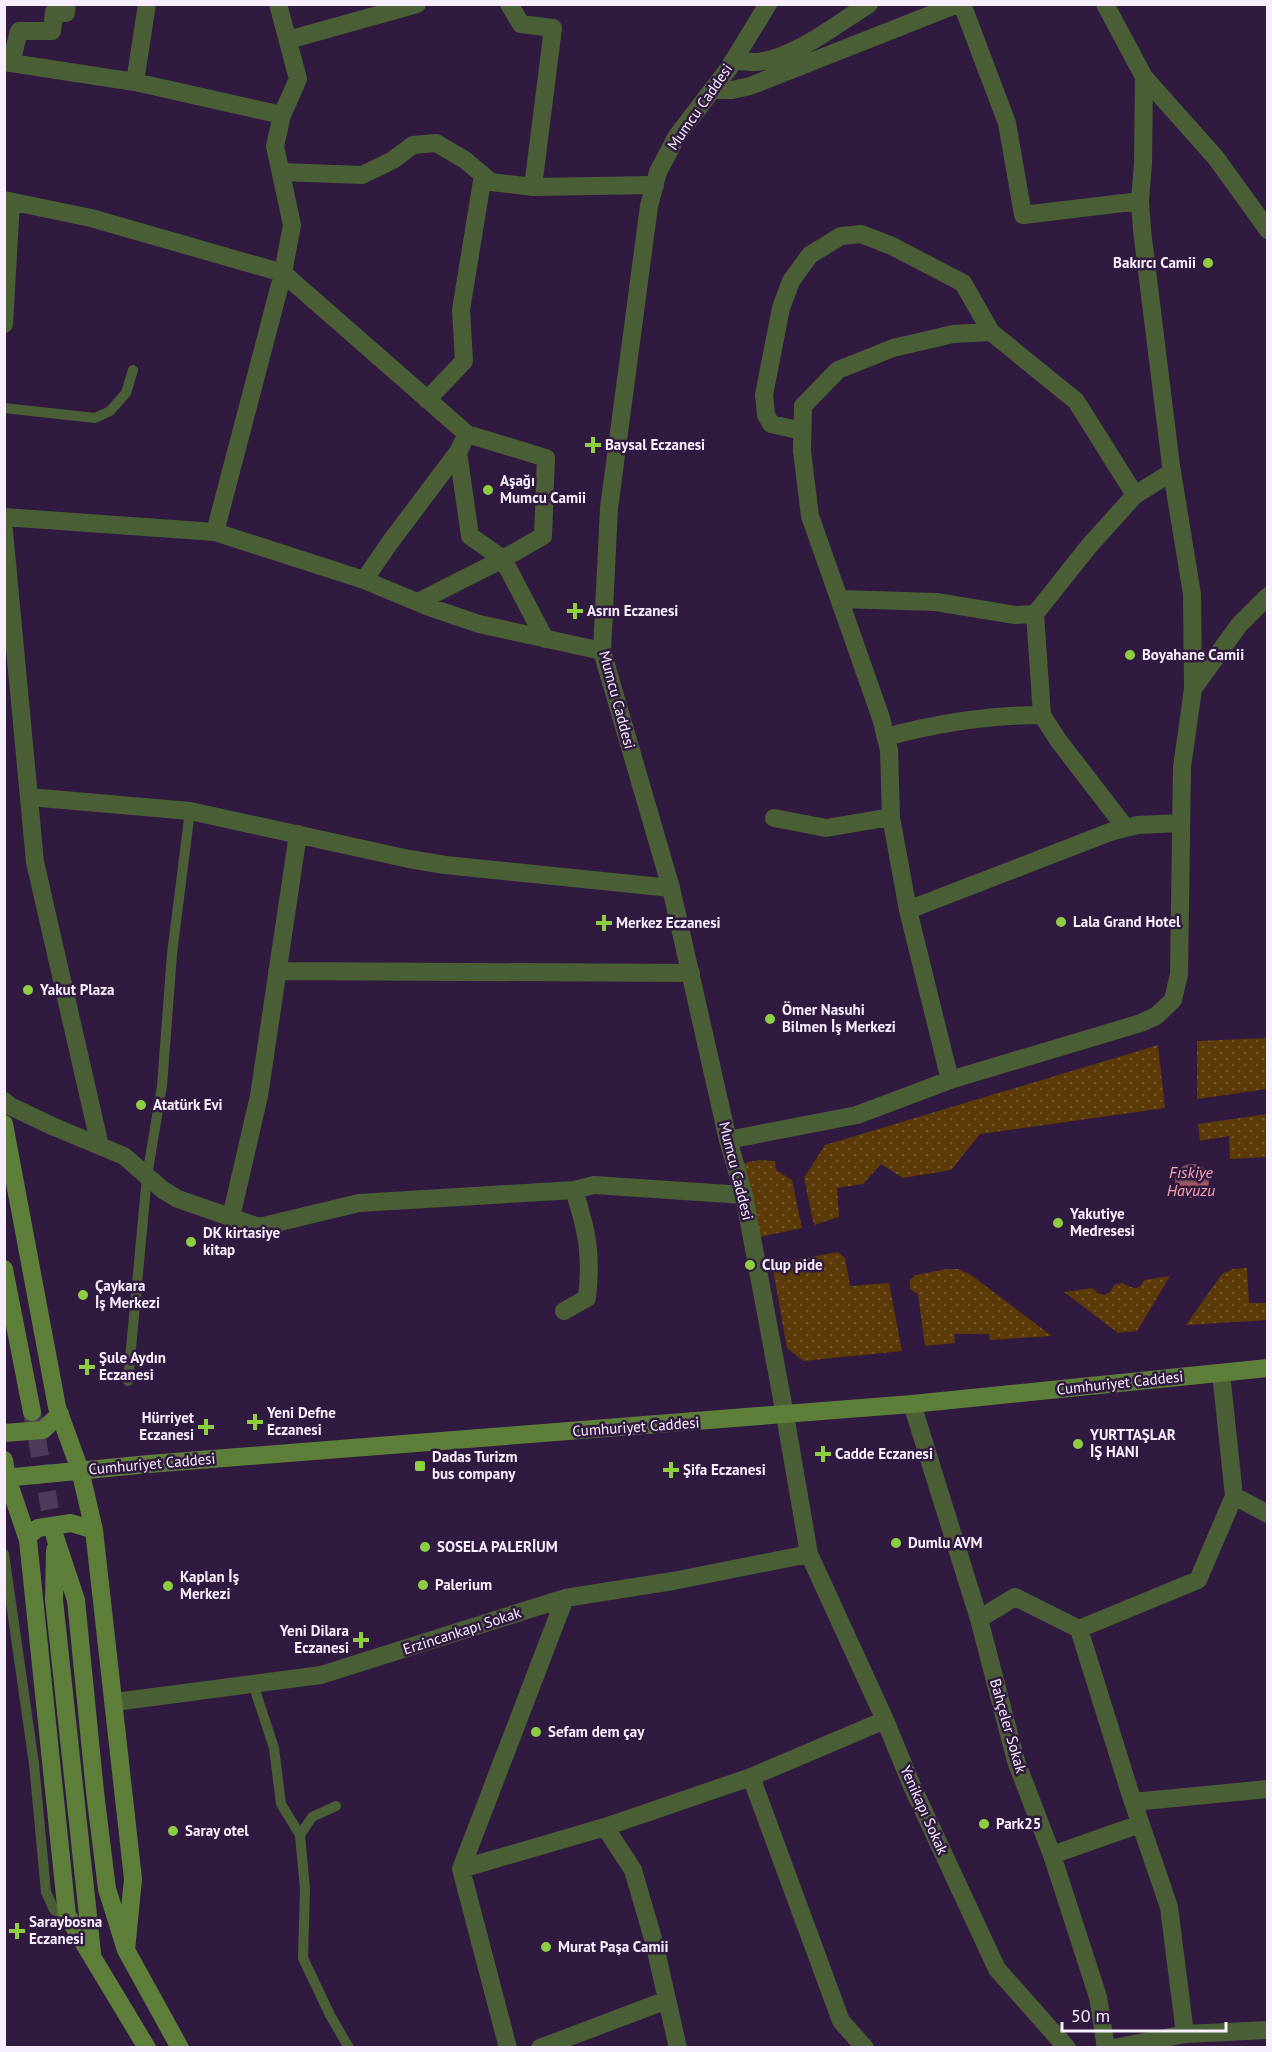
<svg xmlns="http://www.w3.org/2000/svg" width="1272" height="2052" viewBox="0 0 1272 2052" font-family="'PT Sans',sans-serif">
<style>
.grass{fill:url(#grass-dots)}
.water{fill:url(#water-rules)}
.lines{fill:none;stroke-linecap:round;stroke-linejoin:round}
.secondary-tunnel{stroke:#4f3a5c;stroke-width:18;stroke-dasharray:18 9;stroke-linecap:butt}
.service{stroke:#4a5f35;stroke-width:10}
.minor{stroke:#4a5f35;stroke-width:18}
.tertiary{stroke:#4a5f35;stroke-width:18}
.secondary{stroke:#5d7f3a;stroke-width:18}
.poi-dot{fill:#8ece43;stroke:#311a40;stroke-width:2}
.labels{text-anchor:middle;stroke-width:5;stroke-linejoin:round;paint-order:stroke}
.street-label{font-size:15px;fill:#f8effe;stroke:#311a40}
.poi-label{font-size:15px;font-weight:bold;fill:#f8effe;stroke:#311a40;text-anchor:start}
.water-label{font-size:16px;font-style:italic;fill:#f9a6b1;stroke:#311a40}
</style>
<defs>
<pattern id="grass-dots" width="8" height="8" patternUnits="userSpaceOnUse" patternTransform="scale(1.5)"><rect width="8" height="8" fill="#5c3a07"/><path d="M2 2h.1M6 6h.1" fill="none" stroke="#74572c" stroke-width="1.8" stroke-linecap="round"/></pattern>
<pattern id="water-rules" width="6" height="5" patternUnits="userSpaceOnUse" patternTransform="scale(1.5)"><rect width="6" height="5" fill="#a05863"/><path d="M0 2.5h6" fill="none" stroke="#714f56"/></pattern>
</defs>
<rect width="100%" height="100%" fill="#311a40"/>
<path class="grass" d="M1267,1038V1089L1197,1099V1041Z
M1158,1045L1165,1108L980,1134L951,1170L903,1178L881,1164L863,1184L837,1188L839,1217L814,1225L804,1178L825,1145Z
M1267,1114V1157L1230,1159L1229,1136L1200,1141L1198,1124Z
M760,1160L775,1161L776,1170L792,1180L802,1228L760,1237L744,1163Z
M838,1252L845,1258L850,1286L889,1283L902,1351L803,1361L787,1348L772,1264Z
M1247,1268L1249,1303H1267V1320L1186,1325L1222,1274L1233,1269Z
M947,1269H958L971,1275L1052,1336L990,1340L989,1334H954L955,1343L925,1346L918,1294L910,1289V1280L916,1275Z
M1170,1276L1137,1331L1118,1333L1064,1292L1093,1288L1097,1293L1105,1295L1111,1291L1114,1285L1123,1283C1132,1289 1140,1291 1144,1280Z"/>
<path class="water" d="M1175 1181a17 17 0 1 1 34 0a17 17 0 1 1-34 0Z"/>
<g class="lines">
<path class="secondary-tunnel" d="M32,1412L55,1537"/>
<path class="service" d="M4,408L95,418L110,411L126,393L133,370
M128,1381L147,1176L162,1086L172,954L190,811
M4,1554L34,1764L46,1892L54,1910L67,1915
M253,1684L274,1748L281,1804L300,1835
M336,1806L312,1817L300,1835L305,1889L303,1958L330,2015L349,2048"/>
<path class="minor" d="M962,4L1007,123L1023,215L1140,201
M1105,4L1144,77L1216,158L1268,230
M288,40L417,4
M733,61C741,61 749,62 757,62C795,58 837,24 869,4
M4,62L11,63L19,31H52L54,12L66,13L67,4
M11,63L135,82L282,115
M135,82L147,4
M712,90H732L750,86L958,4
M281,172L362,175L393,160L413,145L436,143L465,160L491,182L533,187L553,28L521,24L509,4
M533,187L655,185
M4,200L91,218L283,273L467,434L458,452L391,541L364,580L429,607L479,624L602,651
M4,324L11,202
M427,400L464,361L461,310L483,175
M802,431L771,424L766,415L764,395L781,308L791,281L810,255L841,236L861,234L892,246L963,283L991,332
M458,452L470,536L503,559L545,639
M4,517L215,532L364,580
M4,531L35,862L100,1146
M215,532L283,273L292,225L275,146L282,115L298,79L278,4
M840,599L936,602L1015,615L1035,614L1089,546L1135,495
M418,602L503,559L543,536L546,458L467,434
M1035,614L1042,715L1058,740L1125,827
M1193,689L1239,625L1268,596
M886,737C938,723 988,715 1042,715
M29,797L190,811L409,859L445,865L671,888
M774,818L826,828L891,817
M908,910L1110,832L1138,825L1181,823
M277,971L691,973
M950,1080L908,910L891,817L889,750L881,718L810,516L802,451L803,406L838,370L893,348L953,334L991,332L1076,401L1135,495L1172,472
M4,1101L10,1106L52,1126L124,1156L163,1190L178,1199L259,1227L359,1203L574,1190L594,1185L744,1195
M728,1140L857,1115L950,1080L1141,1023L1156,1016L1173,1000L1179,974L1182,767L1193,689L1192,594L1171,466L1142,230L1140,201L1143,163L1144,77
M231,1217L259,1096L298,834
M564,1311L587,1298C592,1254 587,1231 574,1190
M912,1404L979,1619L1016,1761L1052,1855L1098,1997L1106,2048
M785,1415L809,1554L885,1720L912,1786L997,1969L1067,2048
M1234,1496L1268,1514
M979,1619L1015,1597L1079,1629L1131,1796L1169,1907L1185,2034
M1079,1629L1198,1580L1234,1496L1221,1373
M115,1702L321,1675L565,1598L673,1581L809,1554
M751,1777L841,2021L865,2048
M1133,1802L1268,1789
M605,1827L633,1870L654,1942L678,2048
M1052,1855L1140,1824
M461,1869L605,1827L751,1777L885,1720
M508,2048L461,1869L565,1598
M540,2048L667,2000"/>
<path class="tertiary" d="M768,4L729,68L677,136L658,172L649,206L609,508L602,651L671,888L728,1140L744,1195L785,1415
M1114,2048L1185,2034L1268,2030"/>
<path class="secondary" d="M4,1124L57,1407L80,1470L94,1530L133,1879L126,1950
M4,1269L32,1412
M4,1433L43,1430L60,1414
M4,1460L7,1478L28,1540L67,1915L147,2048
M4,1478L149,1464L912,1404L1268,1368
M55,1537L76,1600L95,1792L107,1889L126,1950L180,2048
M28,1540V1536L38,1528L71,1523L94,1530
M55,1550L54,1600L92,1953"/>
</g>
<g class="poi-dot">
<circle cx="1208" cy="263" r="6"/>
<path d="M590 436h6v6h6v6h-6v6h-6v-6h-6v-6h6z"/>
<circle cx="488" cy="490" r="6"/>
<path d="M572 602h6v6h6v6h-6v6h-6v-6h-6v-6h6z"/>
<circle cx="1130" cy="655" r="6"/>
<circle cx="1061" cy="922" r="6"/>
<path d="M601 914h6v6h6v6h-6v6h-6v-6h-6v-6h6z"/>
<circle cx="28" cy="990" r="6"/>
<circle cx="770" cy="1019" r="6"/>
<circle cx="141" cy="1105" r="6"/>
<circle cx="1058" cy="1223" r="6"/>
<circle cx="191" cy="1242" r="6"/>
<circle cx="750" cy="1265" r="6"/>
<circle cx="83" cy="1295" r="6"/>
<path d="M84 1358h6v6h6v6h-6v6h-6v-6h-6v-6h6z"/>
<path d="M252 1413h6v6h6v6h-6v6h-6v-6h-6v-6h6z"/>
<path d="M203 1418h6v6h6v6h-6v6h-6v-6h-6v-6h6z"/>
<circle cx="1078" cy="1444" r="6"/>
<path d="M820 1445h6v6h6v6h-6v6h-6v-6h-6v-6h6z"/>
<rect x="414" y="1460" width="12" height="12" rx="3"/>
<path d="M668 1461h6v6h6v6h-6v6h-6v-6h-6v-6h6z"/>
<circle cx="896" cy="1543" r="6"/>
<circle cx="425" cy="1547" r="6"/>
<circle cx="423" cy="1585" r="6"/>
<circle cx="168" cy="1586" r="6"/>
<path d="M358 1631h6v6h6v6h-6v6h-6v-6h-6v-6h6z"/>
<circle cx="536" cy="1732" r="6"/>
<circle cx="984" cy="1824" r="6"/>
<circle cx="173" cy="1831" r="6"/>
<path d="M14 1922h6v6h6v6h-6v6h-6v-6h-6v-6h6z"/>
<circle cx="546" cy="1947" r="6"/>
</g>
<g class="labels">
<g class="street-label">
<text transform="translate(700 107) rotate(-55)" y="5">Mumcu Caddesi</text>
<text transform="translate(617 700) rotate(75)" y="5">Mumcu Caddesi</text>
<text transform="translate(736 1171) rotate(76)" y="5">Mumcu Caddesi</text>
<text transform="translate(1120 1383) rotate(-6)" y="5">Cumhuriyet Caddesi</text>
<text transform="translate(636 1427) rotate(-4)" y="5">Cumhuriyet Caddesi</text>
<text transform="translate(152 1464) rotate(-5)" y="5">Cumhuriyet Caddesi</text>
<text transform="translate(462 1631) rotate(-18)" y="5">Erzincankapı Sokak</text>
<text transform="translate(1008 1726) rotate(74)" y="5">Bahçeler Sokak</text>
<text transform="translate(924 1810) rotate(66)" y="5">Yenikapı Sokak</text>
</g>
<g class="poi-label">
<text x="1196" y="268" text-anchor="end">Bakırcı Camii</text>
<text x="605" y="450">Baysal Eczanesi</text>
<text x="500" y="486">Aşağı<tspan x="500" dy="17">Mumcu Camii</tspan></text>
<text x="587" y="616">Asrın Eczanesi</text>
<text x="1142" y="660">Boyahane Camii</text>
<text x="1073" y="927">Lala Grand Hotel</text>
<text x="616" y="928">Merkez Eczanesi</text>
<text x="40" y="995">Yakut Plaza</text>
<text x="782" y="1015">Ömer Nasuhi<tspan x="782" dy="17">Bilmen İş Merkezi</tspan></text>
<text x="153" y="1110">Atatürk Evi</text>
<text x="1070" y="1219">Yakutiye<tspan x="1070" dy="17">Medresesi</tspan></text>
<text x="203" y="1238">DK kirtasiye<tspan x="203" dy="17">kitap</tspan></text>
<text x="762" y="1270">Clup pide</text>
<text x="95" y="1291">Çaykara<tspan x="95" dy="17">İş Merkezi</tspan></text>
<text x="99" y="1363">Şule Aydın<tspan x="99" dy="17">Eczanesi</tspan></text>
<text x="267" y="1418">Yeni Defne<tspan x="267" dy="17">Eczanesi</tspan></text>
<text x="194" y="1423" text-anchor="end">Hürriyet<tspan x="194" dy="17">Eczanesi</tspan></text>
<text x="1090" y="1440">YURTTAŞLAR<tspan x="1090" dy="17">İŞ HANI</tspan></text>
<text x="835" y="1459">Cadde Eczanesi</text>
<text x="432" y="1462">Dadas Turizm<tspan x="432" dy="17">bus company</tspan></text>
<text x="683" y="1475">Şifa Eczanesi</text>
<text x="908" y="1548">Dumlu AVM</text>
<text x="437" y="1552">SOSELA PALERİUM</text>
<text x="180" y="1582">Kaplan İş<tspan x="180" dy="17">Merkezi</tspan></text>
<text x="435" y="1590">Palerium</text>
<text x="349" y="1636" text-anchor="end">Yeni Dilara<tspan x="349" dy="17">Eczanesi</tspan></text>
<text x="548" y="1737">Sefam dem çay</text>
<text x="996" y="1829">Park25</text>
<text x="185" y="1836">Saray otel</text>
<text x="29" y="1927">Saraybosna<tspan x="29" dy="17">Eczanesi</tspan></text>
<text x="558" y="1952">Murat Paşa Camii</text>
</g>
<g class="water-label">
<text x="1191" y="1178">Fıskiye<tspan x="1191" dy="18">Havuzu</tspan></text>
</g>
</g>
<rect width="1272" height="2052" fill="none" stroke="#f8effe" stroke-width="12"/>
<path d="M1062 2022v9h164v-9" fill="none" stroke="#f8effe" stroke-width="3"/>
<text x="1071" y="2022" font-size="18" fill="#f8effe" stroke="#311a40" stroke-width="4.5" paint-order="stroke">50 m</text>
</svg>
